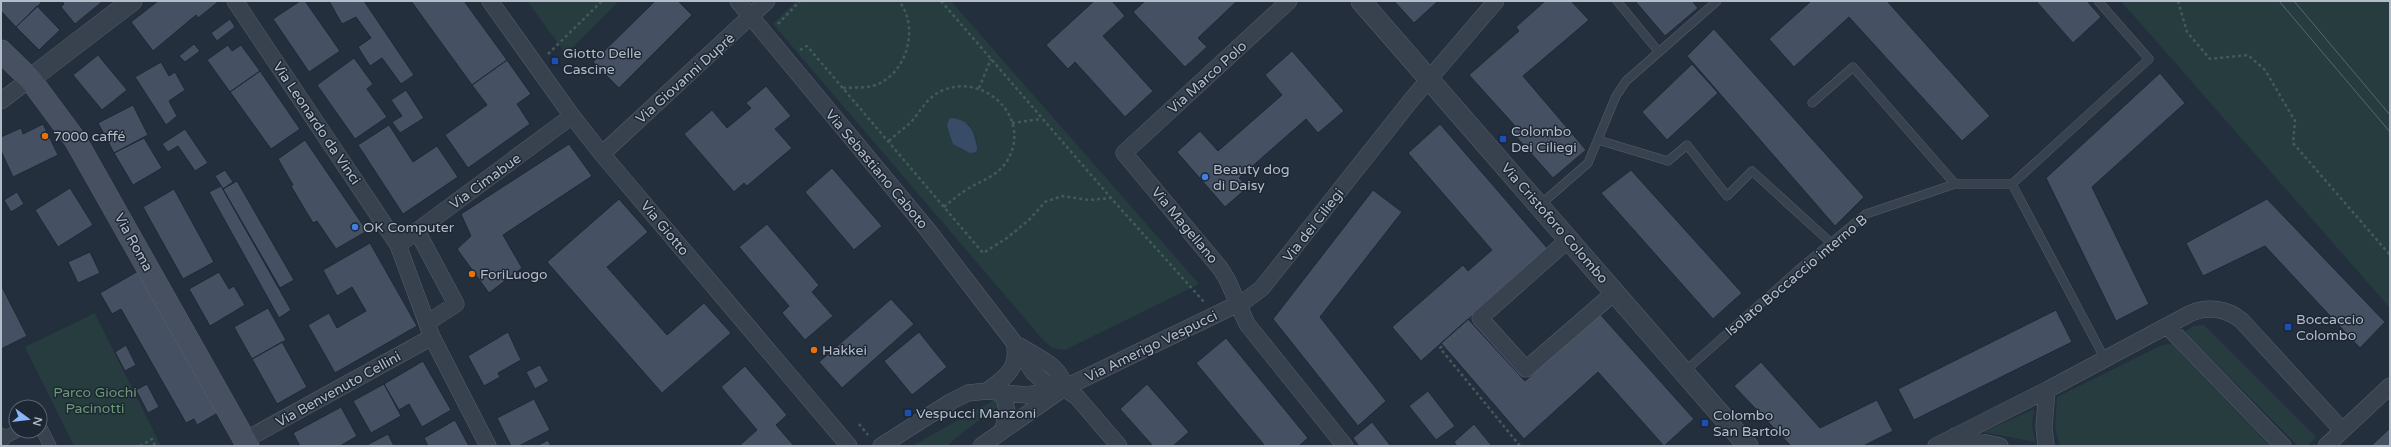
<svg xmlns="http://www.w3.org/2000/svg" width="2391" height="447" viewBox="0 0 2391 447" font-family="'Varela Round',sans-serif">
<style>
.green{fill:#263c3f;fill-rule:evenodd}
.water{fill:#394c67}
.building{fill:#455162;stroke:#1f2835}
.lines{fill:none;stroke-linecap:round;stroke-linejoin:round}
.service-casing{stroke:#565f6c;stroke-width:9}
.pedestrian-casing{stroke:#565f6c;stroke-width:13}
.minor-casing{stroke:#565f6c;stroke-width:17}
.tertiary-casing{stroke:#565f6c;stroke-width:21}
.secondary-casing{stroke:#565f6c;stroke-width:23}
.path{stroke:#44595c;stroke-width:2.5;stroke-dasharray:3 3;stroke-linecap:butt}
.service{stroke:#38414e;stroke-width:8}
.pedestrian{stroke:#38414e;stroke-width:12}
.minor{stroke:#38414e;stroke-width:16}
.tertiary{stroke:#38414e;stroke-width:20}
.secondary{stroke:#465061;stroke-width:22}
.tram{stroke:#5a6575;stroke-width:1}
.transit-dot{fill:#1a4fb4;stroke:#1d2633;stroke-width:1.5}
.food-dot{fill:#e8710a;stroke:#1d2633;stroke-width:1.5}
.shop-dot{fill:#3f7fe0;stroke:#1d2633;stroke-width:1.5}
.labels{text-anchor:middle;stroke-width:3;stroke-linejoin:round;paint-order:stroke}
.poi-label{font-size:14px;fill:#b4bcc9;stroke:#1d2633;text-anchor:start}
.street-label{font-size:14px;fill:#b4bcc9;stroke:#1d2633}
.park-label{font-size:14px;fill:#6b9a76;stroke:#1d2633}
</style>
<rect width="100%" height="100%" fill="#242f3e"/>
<path class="green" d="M527,1H619L566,54Z
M796,1H951L1199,284L1065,350L1053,348L1044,341L773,24ZM955,119L969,125L976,138L977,146L970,153C956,143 953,144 947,126Z
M2121,1H2390V308Z
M95,313V314L161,446H74L25,347Z
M2204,325L2316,437L2307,446H2298L2185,332L2193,326Z
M2172,344L2270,446H2060L2055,428L2057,397L2162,345Z
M996,399L999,404L998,407L963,432L947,446H912Z
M2034,409L2032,424L2035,442L1983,432Z"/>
<path class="water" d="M952,118C967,120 974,129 976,143C977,147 978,148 976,152L970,153L953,144L947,126L949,119Z"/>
<path class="building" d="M1,1H40L41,3L16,27L1,11Z
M62,1H103L75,24L61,7L64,4Z
M158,1H217L218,2L198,18L196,15L153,51L131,22Z
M300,1H305L340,51L309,72L273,19Z
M329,1H364L414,75L401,84L382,58L370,66L358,47L371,38L356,17L342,24Z
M411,1H464L507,60L472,85Z
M655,1H678L692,15L619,88L593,62Z
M1094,1H1112L1125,16L1103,36L1153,91L1125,117L1075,62L1068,69L1046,45Z
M1145,1H1237L1198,38L1207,47L1185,67L1133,12Z
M1394,1H1436L1437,2L1414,23Z
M1545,1H1571L1589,20L1523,76L1586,150L1553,178L1511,131L1516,127L1469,75L1519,31L1516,27Z
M1635,1H1692L1698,8L1665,36Z
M1811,1H1887L1990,116L1962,141L1849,17L1794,67L1769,39Z
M2036,1H2087L2101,17L2073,43Z
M37,6L60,30L39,50L16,27Z
M230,19L235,27L217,41L211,33Z
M1714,29L1864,197L1835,226L1687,56Z
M194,44L200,51L185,62L179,56Z
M228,45L232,51L241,45L260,71L230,92L207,60Z
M1292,51L1344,111L1318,133L1306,119L1239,178L1248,187L1225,207L1177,152L1200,131L1218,151L1282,95L1265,75Z
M98,55L127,90L102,110L73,75Z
M354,58L373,84L367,89L387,117L355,139L317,85Z
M507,60L531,94L517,104L530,124L468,168L445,135L487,105L472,85Z
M161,62L169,76L175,72L185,90L169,101L177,116L166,125L135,77Z
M1692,64L1718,93L1667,140L1642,112Z
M260,71L300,129L271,149L230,92Z
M2160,73L2185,103L2092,187L2149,304L2116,321L2046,178Z
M766,86L791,116L775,129L792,148L747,186L744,183L734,192L684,134L712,110L727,128L751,108L746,103Z
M406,90L424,118L400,133L392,122L402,116L391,100Z
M133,105L148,135L114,153L98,123Z
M43,124L58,155L13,177L1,151V137L21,128L23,134Z
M1440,124L1548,249L1421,361L1392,327L1463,265L1468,271L1492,250L1408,153Z
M389,125L413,162L437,146L458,177L403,214L358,145Z
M185,129L208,163L195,171L178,146L168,152L162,144Z
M144,138L162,168L133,185L114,153Z
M305,140L367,231L336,249L317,221L313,223L291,186L293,185L278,159Z
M569,144L592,176L503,235L522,268L489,293L457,249L471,236L461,214Z
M832,168L882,226L854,250L805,192Z
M225,170L233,182L223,189L215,176Z
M1631,170L1742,293L1713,319L1601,193Z
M237,181L294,280L280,288L223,189Z
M221,186L291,310L279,318L209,192Z
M70,188L93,225L58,247L35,210Z
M174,189L214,262L183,279L143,207Z
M1373,190L1402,212L1320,317L1386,401L1358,426L1273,319Z
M17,192L24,204L11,212L4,200Z
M619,199L648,232L607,267L667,335L704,303L731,333L662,393L547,262Z
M2267,199L2385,322L2360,348L2265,246L2203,276L2186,243Z
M767,224L819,285L812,292L833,316L805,340L782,313L789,306L739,247Z
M370,243L417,326L335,373L308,325L329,313L337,328L366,311L352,287L337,296L323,270Z
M90,252L100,273L78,283L68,262Z
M140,270L221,411L197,425L194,419L186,423L121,309L112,314L100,293Z
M219,272L229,289L234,286L245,305L210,326L189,289Z
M1,285L27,336L1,349Z
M891,299L914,324L842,388L819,362Z
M268,308L286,340L252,359L234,327Z
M2056,310L2072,342L1914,420L1898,389Z
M1599,313L1694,419L1664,446L1598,372L1524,439L1441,343L1468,319L1525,381Z
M508,332L521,360L498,373L500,377L484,386L468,356Z
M919,332L947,367L912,395L884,361Z
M1226,338L1308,438L1299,446H1265L1196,363Z
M282,342L307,387L277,404L252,359Z
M126,345L136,365L125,371L115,352Z
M423,361L451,410L422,427L409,404L399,410L384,384Z
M1761,362L1820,428L1877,400L1893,431L1863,446H1791L1734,386Z
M540,365L549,381L535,389L526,372Z
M745,366L787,415L776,425L794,446H739L757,430L721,387Z
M147,384L159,407L148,413L136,390Z
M384,384L401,416L371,433L353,401Z
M1147,384L1189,432L1173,446H1153L1120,409Z
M1428,391L1455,426L1436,440L1409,406Z
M534,399L550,430L519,446H511L497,418Z
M341,407L357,436L340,446H300L293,433Z
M455,420L469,446H428L424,438Z
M1372,422L1390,445L1389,446H1359L1353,438Z
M1474,424L1492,446H1457L1454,442Z
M2390,428V446H2371Z
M388,434L394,446H365Z
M548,440L551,446H537Z"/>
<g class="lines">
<g class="service-casing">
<path id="service" d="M1617,1L1658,51
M1812,103L1853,67L1955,184
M1598,140L1668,161L1687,145L1727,196L1752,171L1830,242
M2012,184L2149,59L2098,1
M1540,205L1588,163L1616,96L1626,81L1717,1
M1684,372L1797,271L1866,214L1955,184H2012L2105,359"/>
</g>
<g class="pedestrian-casing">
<path id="pedestrian" d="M40,426L50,446
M2,439L17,431"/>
</g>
<g class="minor-casing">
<path id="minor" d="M235,1L398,245L432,337L488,446
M490,1L572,116L602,154L849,446
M738,1L927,229L1013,341L1033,372L1047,384L1064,388L1077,397L1119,446
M1289,1L1124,153L1220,268L1227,279L1247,324L1345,446
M1,101L30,79
M602,154L767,1
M417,231L456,304L427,323
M1569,239L1480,318L1526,369L1615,292
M398,245L572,116
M2167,326L2283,446
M1020,346C1036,357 1063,366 1064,388
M987,391C1006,377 1020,368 1014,342
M1003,393L1007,411L1003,429
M1,436L2,439
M1955,436L2000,446
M245,440L432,337
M881,446L952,401L968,393L987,391L1026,395L1054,390
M981,446L1064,388L1246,300L1262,288L1412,99L1496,1
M1936,446L2047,390L2191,313C2208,306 2227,308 2242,321L2342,430
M2046,446L2044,427L2047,390
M2326,446L2390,386"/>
</g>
<g class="tertiary-casing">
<path id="tertiary" d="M1361,1L1748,446
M30,79L132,1"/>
</g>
<g class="secondary-casing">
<path id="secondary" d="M1,51L30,79L76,141L248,446"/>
</g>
<path class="path" d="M941,1L1111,198L1204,302
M2178,1L2187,32L2210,59L2248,55L2265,70L2295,121L2293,143L2390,255
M778,24L800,1
M800,50L807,46L983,253L1007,238L1030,219L1045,202L1062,196L1089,200L1111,198
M548,54L602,1
M843,88C856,87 871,89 882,82C909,67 918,25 899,1
M979,88L991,59
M1012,123L1041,119
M889,141C896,134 905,128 912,121C921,110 928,97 941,91C985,71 1033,119 1007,161C997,177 981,180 966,190C958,195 951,201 944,207
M1465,327L1440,348L1520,446
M859,424L868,435
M140,446L152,439L155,446"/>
<use href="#service" class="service"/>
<use href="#pedestrian" class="pedestrian"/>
<use href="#minor" class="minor"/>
<use href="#tertiary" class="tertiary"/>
<use href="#secondary" class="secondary"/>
<path class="tram" d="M2279,1L2390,132
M2294,1L2390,115"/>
</g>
<g class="transit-dot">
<rect x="551" y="57" width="8" height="8" rx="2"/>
<rect x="1499" y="135" width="8" height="8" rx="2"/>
<rect x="2284" y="323" width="8" height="8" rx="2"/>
<rect x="904" y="409" width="8" height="8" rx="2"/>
<rect x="1701" y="419" width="8" height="8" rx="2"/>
</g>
<g class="food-dot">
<circle cx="45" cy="136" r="4"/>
<circle cx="472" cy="274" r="4"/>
<circle cx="814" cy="350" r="4"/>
</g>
<g class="shop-dot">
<circle cx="1205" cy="177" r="4"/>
<circle cx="355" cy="227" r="4"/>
</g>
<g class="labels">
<g class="poi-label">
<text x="563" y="58">Giotto Delle<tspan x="563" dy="16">Cascine</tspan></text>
<text x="1511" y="136">Colombo<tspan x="1511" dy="16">Dei Ciliegi</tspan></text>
<text x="53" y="141">7000 caffé</text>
<text x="1213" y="174">Beauty dog<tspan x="1213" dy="16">di Daisy</tspan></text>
<text x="363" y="232">OK Computer</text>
<text x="480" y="279">ForiLuogo</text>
<text x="2296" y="324">Boccaccio<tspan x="2296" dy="16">Colombo</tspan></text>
<text x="822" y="355">Hakkei</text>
<text x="916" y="418">Vespucci Manzoni</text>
<text x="1713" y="420">Colombo<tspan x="1713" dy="16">San Bartolo</tspan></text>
</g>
<g class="street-label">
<text transform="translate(1207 77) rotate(-42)" y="5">Via Marco Polo</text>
<text transform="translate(685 78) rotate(-42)" y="5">Via Giovanni Duprè</text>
<text transform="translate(317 123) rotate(56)" y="5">Via Leonardo da Vinci</text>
<text transform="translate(877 169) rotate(50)" y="5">Via Sebastiano Caboto</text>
<text transform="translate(485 181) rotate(-36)" y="5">Via Cimabue</text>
<text transform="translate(1555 223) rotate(49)" y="5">Via Cristoforo Colombo</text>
<text transform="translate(1185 225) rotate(50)" y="5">Via Magellano</text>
<text transform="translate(1313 225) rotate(-52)" y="5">Via dei Ciliegi</text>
<text transform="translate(665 228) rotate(50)" y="5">Via Giotto</text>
<text transform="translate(134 242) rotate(61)" y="5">Via Roma</text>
<text transform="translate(1796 275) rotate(-40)" y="5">Isolato Boccaccio interno B</text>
<text transform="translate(1151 346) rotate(-26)" y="5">Via Amerigo Vespucci</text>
<text transform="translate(338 389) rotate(-29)" y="5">Via Benvenuto Cellini</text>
</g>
<g class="park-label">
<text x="95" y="397">Parco Giochi<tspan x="95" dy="16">Pacinotti</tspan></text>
</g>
</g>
<rect width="2391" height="447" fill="none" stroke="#b4bcc9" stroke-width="4"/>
<g transform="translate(28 419) rotate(105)"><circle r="19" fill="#1d2633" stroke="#59626f"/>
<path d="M0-3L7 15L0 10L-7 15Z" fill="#8ab4f8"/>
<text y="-6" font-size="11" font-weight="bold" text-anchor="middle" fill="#b4bcc9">N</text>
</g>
</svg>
